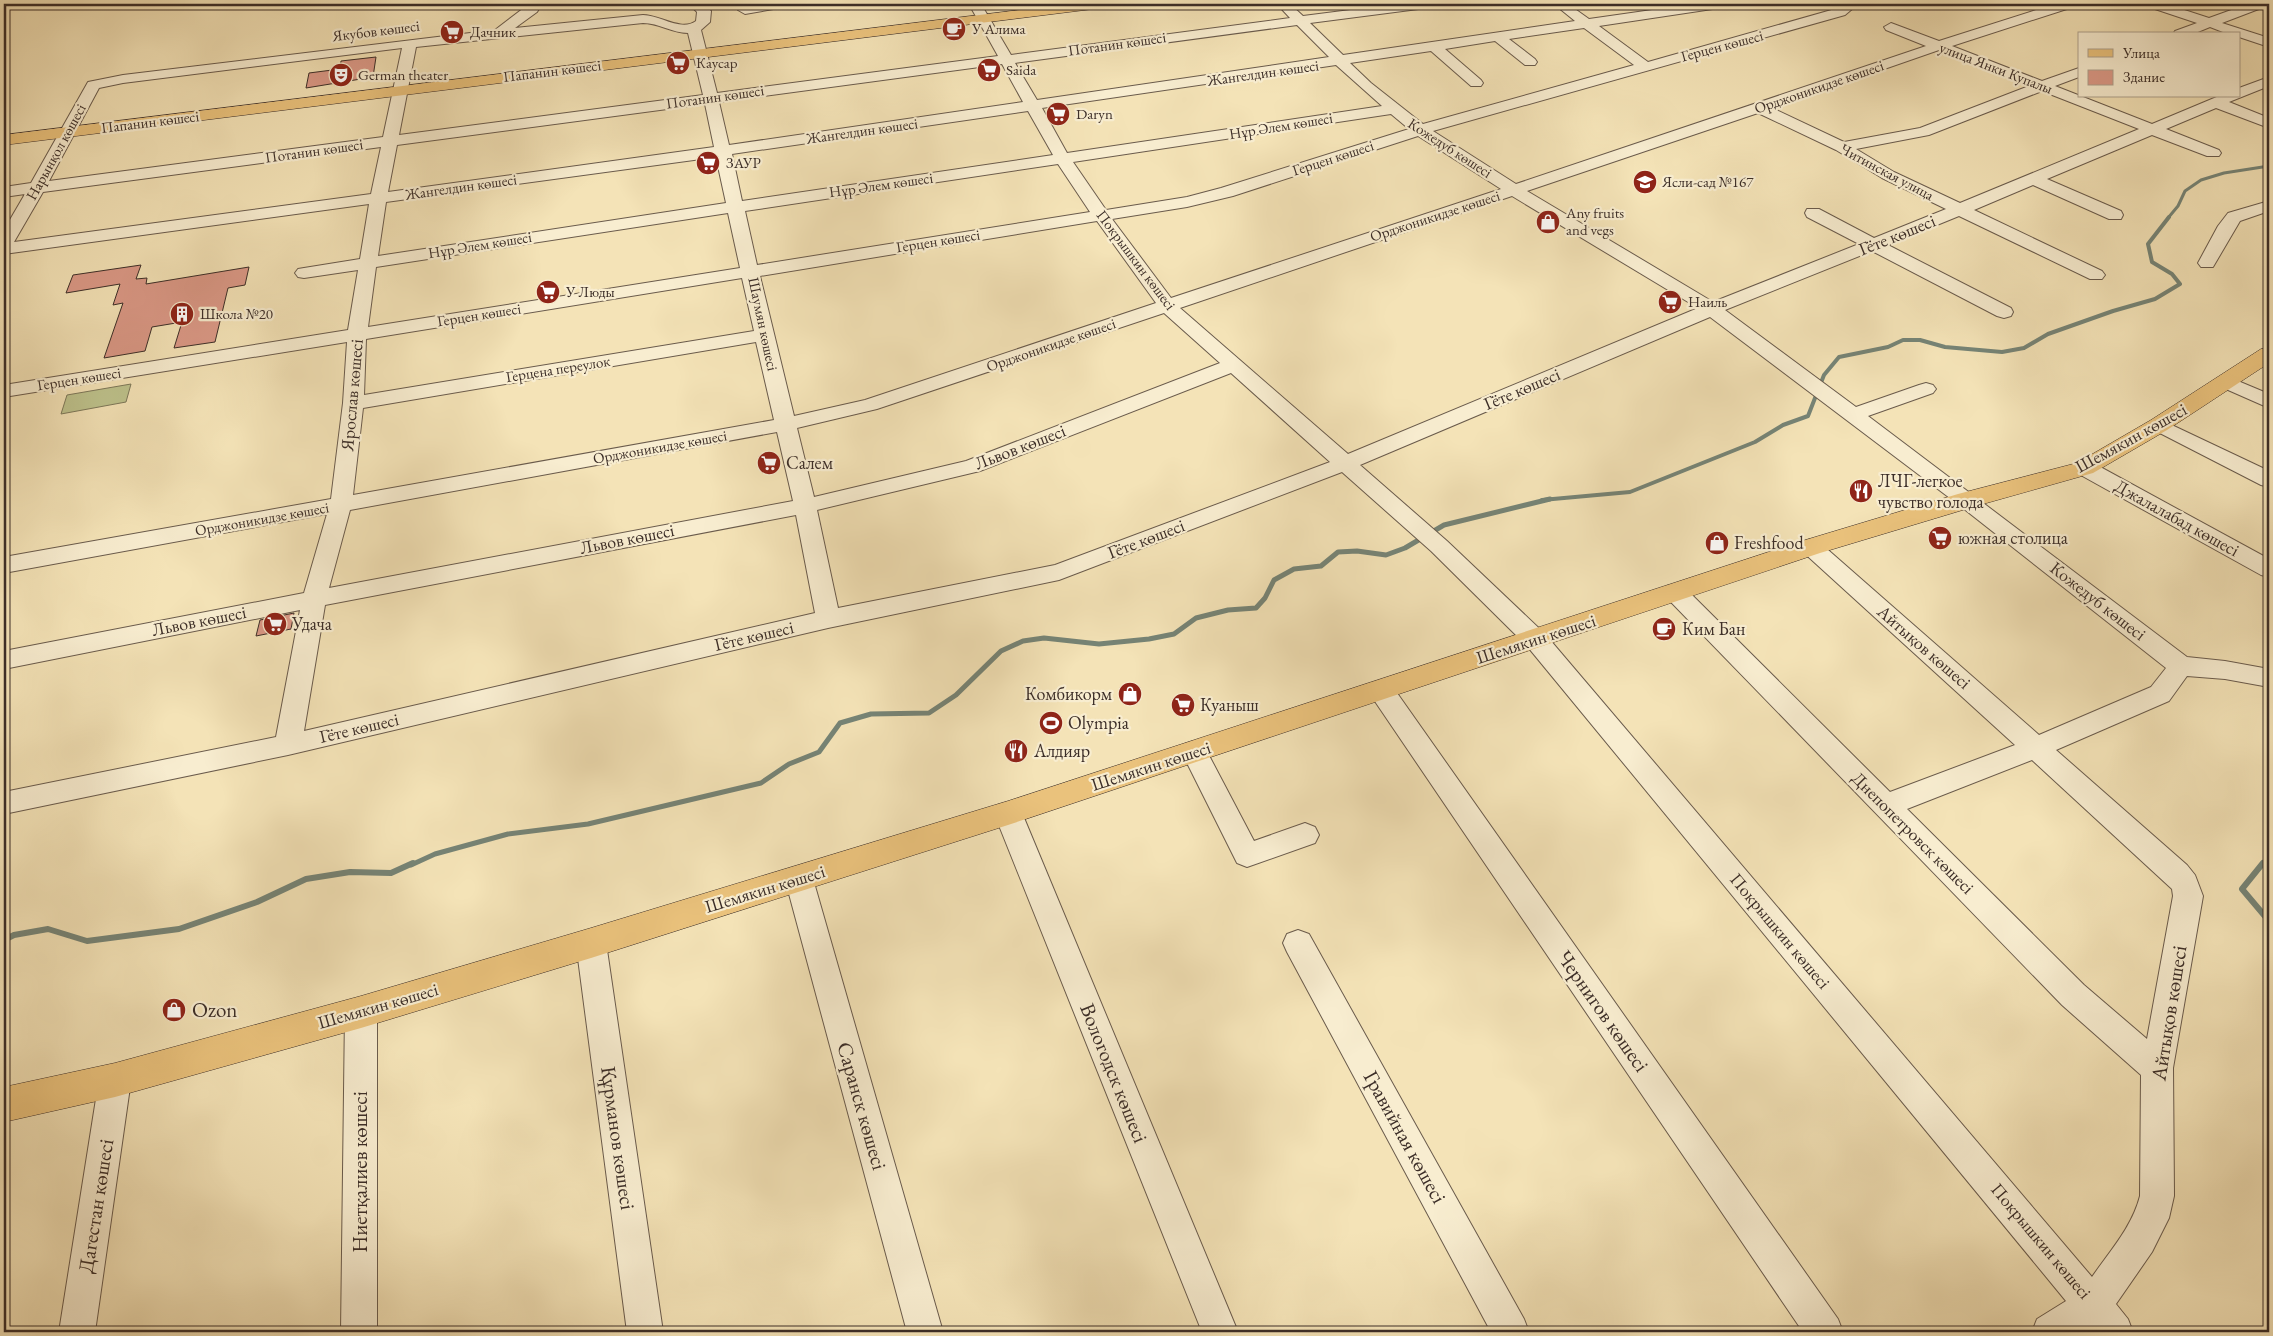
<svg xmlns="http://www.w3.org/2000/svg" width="2273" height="1336" viewBox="0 0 2273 1336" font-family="'EB Garamond',serif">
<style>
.green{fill:#bec38d;stroke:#7d785a}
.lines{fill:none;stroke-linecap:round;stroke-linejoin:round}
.stream-far3{stroke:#768476;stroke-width:3}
.stream-far2{stroke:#768476;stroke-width:4}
.stream-far1{stroke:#768476;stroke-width:5}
.stream{stroke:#768476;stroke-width:6}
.building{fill:#db9987;stroke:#3c2e28}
.minor-casing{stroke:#6a5b4c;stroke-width:2}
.major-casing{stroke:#3c2e28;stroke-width:1}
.minor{fill:#f8edd0;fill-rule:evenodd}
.major{fill:#eac27c;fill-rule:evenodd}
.labels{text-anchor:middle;stroke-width:4.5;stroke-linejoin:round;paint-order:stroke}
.far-poi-label{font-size:15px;fill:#3c2e28;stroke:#f8edd0;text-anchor:start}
.far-street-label{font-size:15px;fill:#3c2e28;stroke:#f8edd0}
.street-label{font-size:18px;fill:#3c2e28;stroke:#f8edd0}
.poi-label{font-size:18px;fill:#3c2e28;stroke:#f8edd0;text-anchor:start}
.near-poi-label{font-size:21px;fill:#3c2e28;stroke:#f8edd0;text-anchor:start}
.near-street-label{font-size:21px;fill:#3c2e28;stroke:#f8edd0}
</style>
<rect width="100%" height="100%" fill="#f4e3b7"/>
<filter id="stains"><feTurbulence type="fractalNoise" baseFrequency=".004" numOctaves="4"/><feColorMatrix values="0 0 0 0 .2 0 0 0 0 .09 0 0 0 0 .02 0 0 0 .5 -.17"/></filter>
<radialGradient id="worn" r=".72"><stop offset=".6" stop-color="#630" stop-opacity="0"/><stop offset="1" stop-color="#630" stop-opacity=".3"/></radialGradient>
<path class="green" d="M131,384L126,402L61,414L67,395Z"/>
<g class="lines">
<path class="stream-far3" d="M2168,218L2178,206L2185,191L2201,180L2224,173L2269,166"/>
<path class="stream-far2" d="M1542,500L1630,492L1755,442L1783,425L1808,416L1824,375L1839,357L1888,347L1903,340H1920L1945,347L2002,352L2024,348L2048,334L2113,311L2155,299L2180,284L2172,274L2152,262L2148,244L2169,217"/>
<path class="stream-far1" d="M411,865L435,854L508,834L588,824L761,783L789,764L819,752L840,723L871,714L929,713L956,695L1001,651L1023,641L1044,638L1099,644L1149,639L1174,634L1196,618L1228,610L1256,608L1265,598L1274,580L1294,569L1321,566L1338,552L1357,551L1386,555L1405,548L1444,525L1550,499
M2262,865L2269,856"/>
<path class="stream" d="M2263,863L2242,889L2269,921
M4,940L14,935L48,929L87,941L179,929L257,902L306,879L350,872L391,873L413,863"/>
</g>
<path class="building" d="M376,57L373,77L306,88L309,73L340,69L341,61Z
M141,265L136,279L147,278L146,284L249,267L245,285L228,288L215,342L174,348L182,322L152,327L145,351L104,358L123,303L113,305L120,284L66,293L73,275Z
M294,613L291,629L256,636L260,620Z"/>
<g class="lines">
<g class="minor-casing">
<path id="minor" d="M529,4H542L537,12L515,28L643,15C660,15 681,32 696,21L697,12L689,4H704L711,11L710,22L701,30L717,93L998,56L969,4H981L1011,55L1290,18L1277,4H1290L1303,16L1398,4H1433L1426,8L1310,23L1343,55L1575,21L1554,4H1568L1589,19L1694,4H1725L1719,8L1599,26L1648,62L1835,9L1843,4H1858L1845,15L1433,131L1516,184L1926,46L1886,30L1884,27L1891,23L1939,41L2055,4H2074L2073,7L1952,46L2042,81L2079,68V77L2055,86L2152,124L2219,96H2239V88L2269,77V86L2229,102L2269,118V128L2216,108L2166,129L2219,150L2221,153L2219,156H2207L2152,135L2047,179L2121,211L2123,215L2121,219H2109L2033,185L1974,210L2102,271L2105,275L2102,279H2090L1959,216L1888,245L2011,308L2013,312L2011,316L2004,318L1997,316L1872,251L1725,310L1856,407L1919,385L1926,383L1933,385L1936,389L1933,393L1868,416L2187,657L2225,661L2269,669V687L2225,679L2187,676L2169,701L2056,750L2187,865L2195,875L2203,896L2173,1068L2174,1196L2169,1218L2152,1252L2116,1304L2128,1319L2133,1332H2091L2089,1329L2083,1332H2032L2037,1319L2066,1301L1527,646L1431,551L1342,472L1059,580L828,628L288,755L4,814V792L276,737L300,610L4,669V651L304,593L327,514L4,573V557L331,499L343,403L347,342L4,397V385L348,330L358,270L304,278L298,277L295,273L298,269L304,268L360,259L369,204L4,254V230L25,194L4,197V187L31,183L88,82L123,75L495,30ZM643,23C659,23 672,33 688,33L703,95L399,135L416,47ZM1297,25L1329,57L1037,100L1015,63ZM1584,28L1634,65L1423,124L1371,83L1350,63L1431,51L1471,86H1481L1483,83L1481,80L1445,49L1495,41L1525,65H1535L1537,62L1535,59L1509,39ZM402,48L383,137L49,181L99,88L123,83ZM1939,50L2029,86L1920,128L1844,142L1772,108ZM1002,64L1023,102L729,145L719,102ZM1336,65L1382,106L1067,153L1042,108ZM2042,91L2139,129L1960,203L1894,172L1856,149L1929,135ZM705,104L714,147L388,192L397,145ZM1028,111L1053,155L742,201L732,154ZM1758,113L1836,150L1882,178L1946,209L1874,238L1819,209H1807L1805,213L1807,217L1859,244L1713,302L1527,191ZM1391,114L1409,129L1221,188L1187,197L1106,210L1073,162ZM1418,136L1501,189L1171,298L1112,219L1187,207L1233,196ZM381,147L371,194L14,242L43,192ZM716,157L726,203L378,256L386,202ZM1058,164L1090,212L757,265L745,211ZM1512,196L1698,308L1348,454L1180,308ZM728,213L740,268L368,327L376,267ZM1097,221L1156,303L865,400L794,416L760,276ZM742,278L754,331L364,395L366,339ZM1164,313L1220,363L966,461L814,497L797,428L877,409ZM1710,317L1959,505L2166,668L2151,687L2039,735L1819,542L1811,539L1803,542L1800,547L1803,552L2015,745L1890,792L1683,586L1675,584L1667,586L1663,592L1667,598L2062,1005L2141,1075L2140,1196C2132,1227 2110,1251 2092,1277L1545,634L1447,541L1360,465ZM756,342L774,420L353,495L363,408ZM1231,373L1330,462L1055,565L838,608L817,510L980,471ZM777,432L793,501L329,588L350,510ZM796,515L815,613L304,731L325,605ZM2032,760L2172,889L2173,896L2147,1039L2084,985L1907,809Z
M758,4H786L779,8L745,14L738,10L740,7Z
M2147,4H2166L2209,18L2248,4H2265L2264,7L2222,23L2269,38V47L2239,37V34H2228L2210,27L2193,34H2173L2175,31L2197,23L2149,7Z
M2269,201V211L2240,221L2213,267H2201L2198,263L2218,226L2228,213Z
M2226,376L2269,394V408L2219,386L2216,382L2219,378Z
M2159,419L2269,471V487L2261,485L2152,429L2149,425L2152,421Z
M2085,461L2093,463L2269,559V577L2261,575L2077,473L2074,468L2077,463Z
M1381,680L1390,683L1838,1319L1843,1332H1803L1372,697L1368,690L1372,683Z
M1194,741L1203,744L1254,841L1305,823L1315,827L1319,835L1315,843L1247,867L1237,863L1181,751L1185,744Z
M1008,802L1018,805L1022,813L1238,1332H1202L994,813L998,805Z
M799,867L809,870L813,879L943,1332H907L785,879L789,870Z
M591,930L602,934L606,943L663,1332H627L576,943L580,934Z
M1298,930L1309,934L1524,1319L1529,1332H1491L1287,952L1283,943L1287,934Z
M361,998L372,1002L377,1012V1332H341L345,1012L350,1002Z
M115,1064L126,1069L131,1080L95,1332H59L99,1080L104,1069Z"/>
</g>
<g class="major-casing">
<path id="major" d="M1068,4H1108L1101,8L4,145V135Z
M2269,348V363L2167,430L2093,473L1976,506L1820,553L1008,825L591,958L361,1028L115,1097L4,1122V1087L115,1063L361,996L591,928L1008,801L1802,541L1958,494L2077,463L2151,420L2261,349Z"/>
</g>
<use href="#minor" class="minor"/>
<use href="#major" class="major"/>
</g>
<defs>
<g id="cafe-disc" transform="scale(1.25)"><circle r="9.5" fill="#8f2418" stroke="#f8edd0"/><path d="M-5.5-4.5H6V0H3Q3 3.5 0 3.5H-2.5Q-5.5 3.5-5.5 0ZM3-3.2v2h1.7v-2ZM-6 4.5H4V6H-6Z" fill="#fff"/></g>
<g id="supermarket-disc" transform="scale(1.25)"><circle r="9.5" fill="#8f2418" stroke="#f8edd0"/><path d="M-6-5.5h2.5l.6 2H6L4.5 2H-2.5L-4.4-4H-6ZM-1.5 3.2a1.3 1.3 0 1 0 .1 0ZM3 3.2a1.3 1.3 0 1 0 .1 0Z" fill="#fff"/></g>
<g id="theatre-disc" transform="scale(1.25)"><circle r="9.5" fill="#8f2418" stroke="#f8edd0"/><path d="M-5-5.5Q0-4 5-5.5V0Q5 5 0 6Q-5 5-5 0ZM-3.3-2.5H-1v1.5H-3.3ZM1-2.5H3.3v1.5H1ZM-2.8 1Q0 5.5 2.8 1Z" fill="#fff"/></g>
<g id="school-disc" transform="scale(1.25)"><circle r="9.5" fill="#8f2418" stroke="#f8edd0"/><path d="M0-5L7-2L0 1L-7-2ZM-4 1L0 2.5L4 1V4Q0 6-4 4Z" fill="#fff"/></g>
<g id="shop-disc" transform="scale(1.25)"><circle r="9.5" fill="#8f2418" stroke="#f8edd0"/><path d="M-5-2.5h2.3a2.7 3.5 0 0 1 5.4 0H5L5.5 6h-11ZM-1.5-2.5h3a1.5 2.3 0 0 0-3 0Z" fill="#fff"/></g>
<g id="building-disc" transform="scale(1.25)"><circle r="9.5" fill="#8f2418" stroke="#f8edd0"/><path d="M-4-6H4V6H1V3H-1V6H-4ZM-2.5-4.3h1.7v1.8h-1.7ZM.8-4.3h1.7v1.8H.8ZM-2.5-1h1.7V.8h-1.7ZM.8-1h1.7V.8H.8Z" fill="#fff"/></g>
<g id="restaurant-disc" transform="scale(1.25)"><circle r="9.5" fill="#8f2418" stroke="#f8edd0"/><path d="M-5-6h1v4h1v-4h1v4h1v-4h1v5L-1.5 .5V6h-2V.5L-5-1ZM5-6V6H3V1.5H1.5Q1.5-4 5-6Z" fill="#fff"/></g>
<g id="stadium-disc" transform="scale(1.25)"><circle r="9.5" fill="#8f2418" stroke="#f8edd0"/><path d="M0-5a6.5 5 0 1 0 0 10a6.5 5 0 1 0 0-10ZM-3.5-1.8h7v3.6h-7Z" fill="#fff"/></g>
</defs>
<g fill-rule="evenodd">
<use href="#cafe-disc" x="954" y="29"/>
<use href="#supermarket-disc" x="452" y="32"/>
<use href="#supermarket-disc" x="678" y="63"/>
<use href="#supermarket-disc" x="989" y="70"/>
<use href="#theatre-disc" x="341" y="75"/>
<use href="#supermarket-disc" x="1058" y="114"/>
<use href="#supermarket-disc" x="708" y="163"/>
<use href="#school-disc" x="1645" y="182"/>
<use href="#shop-disc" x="1548" y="222"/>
<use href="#supermarket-disc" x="548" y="292"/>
<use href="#supermarket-disc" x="1670" y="302"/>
<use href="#building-disc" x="182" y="314"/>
<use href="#supermarket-disc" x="769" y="463"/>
<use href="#restaurant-disc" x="1861" y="491"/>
<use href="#supermarket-disc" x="1940" y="538"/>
<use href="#shop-disc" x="1717" y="543"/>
<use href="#supermarket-disc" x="275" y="624"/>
<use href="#cafe-disc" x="1664" y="629"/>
<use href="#shop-disc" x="1130" y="694"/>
<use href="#supermarket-disc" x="1183" y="705"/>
<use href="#stadium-disc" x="1051" y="723"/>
<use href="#restaurant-disc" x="1016" y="751"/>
<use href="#shop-disc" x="174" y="1010"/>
</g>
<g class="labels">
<g class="far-poi-label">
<text x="972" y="34">У Алима</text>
<text x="470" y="37">Дачник</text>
<text x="696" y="68">Каусар</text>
<text x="1006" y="75">Saida</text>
<text x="358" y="80">German theater</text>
<text x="1076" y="119">Daryn</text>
<text x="726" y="168">ЗАУР</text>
<text x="1662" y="187">Ясли-сад №167</text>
<text x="1566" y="218">Any fruits<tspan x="1566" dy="17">and vegs</tspan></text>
<text x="566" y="297">У Люды</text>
<text x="1688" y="307">Наиль</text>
<text x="200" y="319">Школа №20</text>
</g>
<g class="far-street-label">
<text transform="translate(376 31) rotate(-7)" y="5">Якубов көшесі</text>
<text transform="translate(1117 44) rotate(-8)" y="5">Потанин көшесі</text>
<text transform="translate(1722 46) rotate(-15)" y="5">Герцен көшесі</text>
<text transform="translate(1996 68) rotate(21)" y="5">улица Янки Купалы</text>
<text transform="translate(552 71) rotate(-7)" y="5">Папанин көшесі</text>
<text transform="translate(1263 73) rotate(-8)" y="5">Жангелдин көшесі</text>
<text transform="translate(1819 87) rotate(-19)" y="5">Орджоникидзе көшесі</text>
<text transform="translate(715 97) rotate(-8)" y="5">Потанин көшесі</text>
<text transform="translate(150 122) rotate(-7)" y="5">Папанин көшесі</text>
<text transform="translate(1281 126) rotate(-9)" y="5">Нұр Әлем көшесі</text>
<text transform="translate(862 131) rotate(-8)" y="5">Жангелдин көшесі</text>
<text transform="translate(1450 148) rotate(33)" y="5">Кожедуб көшесі</text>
<text transform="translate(314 151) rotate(-8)" y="5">Потанин көшесі</text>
<text transform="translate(56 152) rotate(-61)" y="5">Нарынқол көшесі</text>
<text transform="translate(1333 158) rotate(-18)" y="5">Герцен көшесі</text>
<text transform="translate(1887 172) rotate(28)" y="5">Читинская улица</text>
<text transform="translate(881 185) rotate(-8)" y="5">Нұр Әлем көшесі</text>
<text transform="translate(461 187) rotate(-8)" y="5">Жангелдин көшесі</text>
<text transform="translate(1435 216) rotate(-18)" y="5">Орджоникидзе көшесі</text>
<text transform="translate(938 241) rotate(-9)" y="5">Герцен көшесі</text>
<text transform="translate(480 245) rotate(-9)" y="5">Нұр Әлем көшесі</text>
<text transform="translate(1136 260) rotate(53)" y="5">Покрышкин көшесі</text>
<text transform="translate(479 315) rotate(-9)" y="5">Герцен көшесі</text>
<text transform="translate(763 324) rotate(78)" y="5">Шаумян көшесі</text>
<text transform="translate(1051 345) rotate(-19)" y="5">Орджоникидзе көшесі</text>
<text transform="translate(558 369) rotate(-9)" y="5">Герцена переулок</text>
<text transform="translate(79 379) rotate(-9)" y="5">Герцен көшесі</text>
<text transform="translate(660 447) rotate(-10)" y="5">Орджоникидзе көшесі</text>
<text transform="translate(262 519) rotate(-10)" y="5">Орджоникидзе көшесі</text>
</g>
<g class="street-label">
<text transform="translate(1897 235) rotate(-22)" y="6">Гёте көшесі</text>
<text transform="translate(1522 389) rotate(-23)" y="6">Гёте көшесі</text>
<text transform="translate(352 395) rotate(-85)" y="6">Ярослав көшесі</text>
<text transform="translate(2131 438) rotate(-29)" y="6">Шемякин көшесі</text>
<text transform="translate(1020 447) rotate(-21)" y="6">Львов көшесі</text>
<text transform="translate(2177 518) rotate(29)" y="6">Джалалабад көшесі</text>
<text transform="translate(627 539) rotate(-11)" y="6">Львов көшесі</text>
<text transform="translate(1146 539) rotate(-21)" y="6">Гёте көшесі</text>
<text transform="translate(2098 601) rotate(38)" y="6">Кожедуб көшесі</text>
<text transform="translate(199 621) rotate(-11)" y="6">Львов көшесі</text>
<text transform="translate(754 636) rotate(-13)" y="6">Гёте көшесі</text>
<text transform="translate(1536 639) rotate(-18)" y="6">Шемякин көшесі</text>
<text transform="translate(1924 647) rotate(41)" y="6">Айтықов көшесі</text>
<text transform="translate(359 728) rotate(-13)" y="6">Гёте көшесі</text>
<text transform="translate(1151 766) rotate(-18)" y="6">Шемякин көшесі</text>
<text transform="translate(1913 833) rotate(45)" y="6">Днепопетровск көшесі</text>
<text transform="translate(765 889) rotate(-17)" y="6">Шемякин көшесі</text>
<text transform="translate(1780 931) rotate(50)" y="6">Покрышкин көшесі</text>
<text transform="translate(378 1006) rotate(-16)" y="6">Шемякин көшесі</text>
<text transform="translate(2041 1241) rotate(50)" y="6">Покрышкин көшесі</text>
</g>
<g class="poi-label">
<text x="786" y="469">Салем</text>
<text x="1878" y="487">ЛЧГ-легкое<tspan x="1878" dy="21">чувство голода</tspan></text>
<text x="1958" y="544">южная столица</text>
<text x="1734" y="549">Freshfood</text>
<text x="292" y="630">Удача</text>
<text x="1682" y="635">Ким Бан</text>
<text x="1112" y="700" text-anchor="end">Комбикорм</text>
<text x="1200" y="711">Куаныш</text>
<text x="1068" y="729">Olympia</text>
<text x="1034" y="757">Алдияр</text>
</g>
<g class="near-poi-label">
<text x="192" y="1017">Ozon</text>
</g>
<g class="near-street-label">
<text transform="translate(1603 1011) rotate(55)" y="7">Чернигов көшесі</text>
<text transform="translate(2169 1013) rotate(-81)" y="7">Айтықов көшесі</text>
<text transform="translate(1114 1073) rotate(68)" y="7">Вологодск көшесі</text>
<text transform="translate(862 1106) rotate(74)" y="7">Саранск көшесі</text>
<text transform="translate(1405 1137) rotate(61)" y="7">Гравийная көшесі</text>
<text transform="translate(618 1138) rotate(82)" y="7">Құрманов көшесі</text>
<text transform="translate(360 1172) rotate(-90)" y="7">Ниетқалиев көшесі</text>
<text transform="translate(96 1206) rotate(-81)" y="7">Дагестан көшесі</text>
</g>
</g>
<rect width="2273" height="1336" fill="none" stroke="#f4e3b7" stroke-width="20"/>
<rect x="5" y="5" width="2263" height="1326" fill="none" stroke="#3c2e28" stroke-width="2.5"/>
<rect x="10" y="10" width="2253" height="1316" fill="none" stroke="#3c2e28"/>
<rect x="2078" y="32" width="162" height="65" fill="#f8edd0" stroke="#ada18d"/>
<rect x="2088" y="49" width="25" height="8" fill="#eac27c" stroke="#ada18d"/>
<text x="2123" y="58" font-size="15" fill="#3c2e28">Улица</text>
<rect x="2088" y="70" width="25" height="15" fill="#db9987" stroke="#ada18d"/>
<text x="2123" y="82" font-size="15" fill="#3c2e28">Здание</text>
<rect width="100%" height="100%" filter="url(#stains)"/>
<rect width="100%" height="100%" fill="url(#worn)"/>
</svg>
